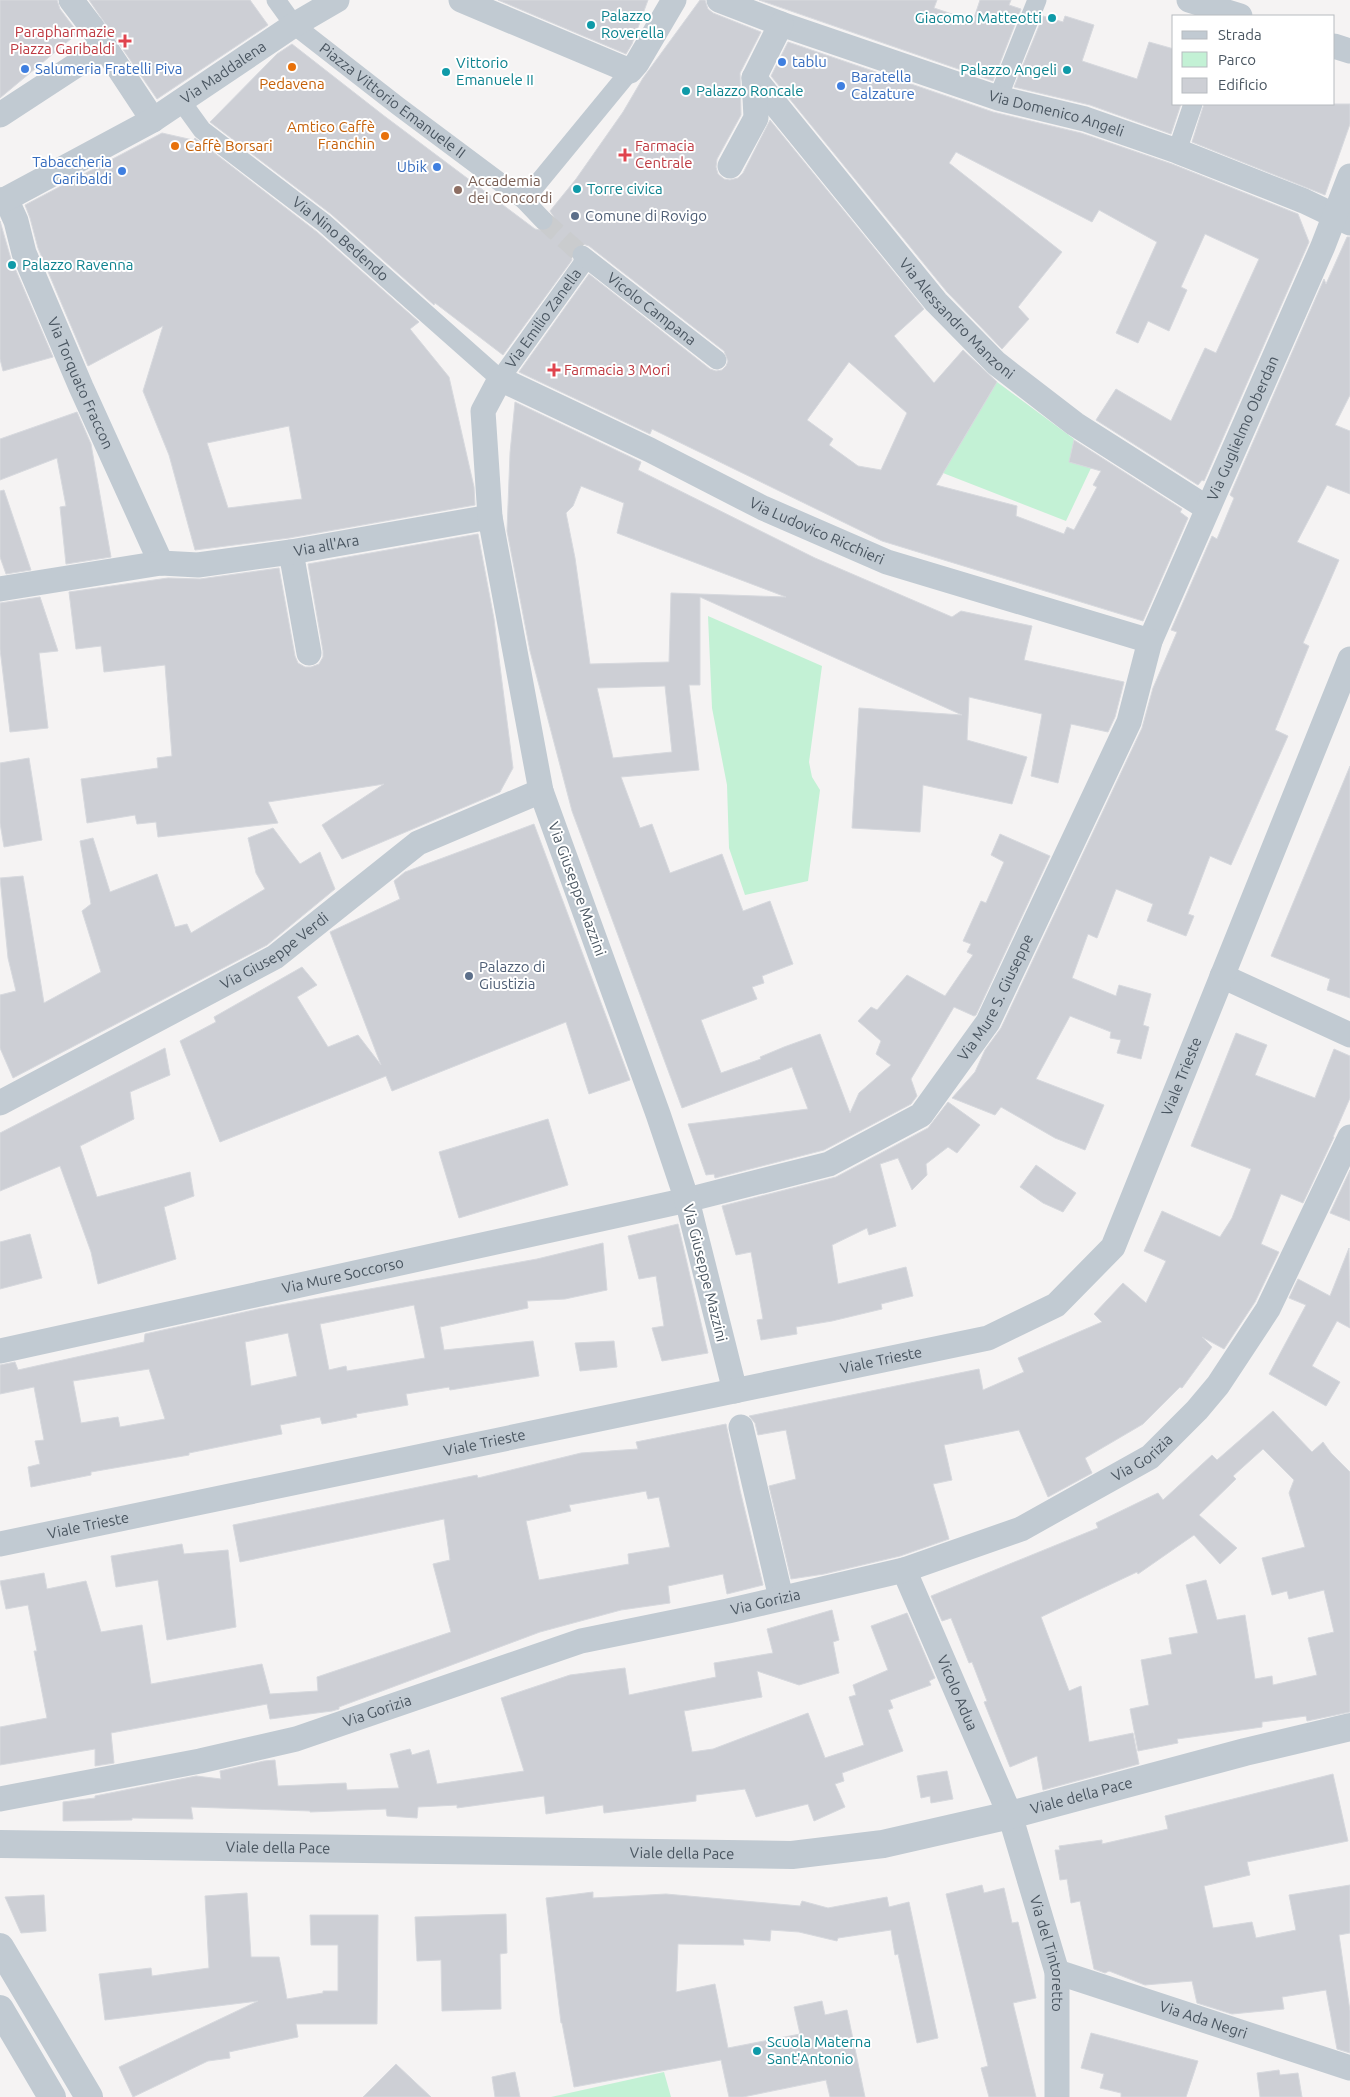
<svg xmlns="http://www.w3.org/2000/svg" width="1350" height="2097" viewBox="0 0 1350 2097" font-family="Ubuntu,sans-serif">
<style>
.green{fill:#c3f1d5}
.building{fill:#cdcfd5;stroke:#d7d9de;fill-rule:evenodd}
.lines{fill:none;stroke-linecap:round;stroke-linejoin:round}
.pedestrian-tunnel{stroke:#caccce;stroke-width:19;stroke-dasharray:19 9;stroke-linecap:butt}
.pedestrian{stroke:#c1cad2;stroke-width:19}
.minor{stroke:#c1cad2;stroke-width:25}
.tertiary{stroke:#c1cad2;stroke-width:28}
.culture-dot{fill:#0f9aa8;stroke:#fff;stroke-width:2}
.health-dot{fill:#e0444e;stroke:#fff;stroke-width:2}
.shop-dot{fill:#3f7fe0;stroke:#fff;stroke-width:2}
.food-dot{fill:#e8710a;stroke:#fff;stroke-width:2}
.education-dot{fill:#8d6e63;stroke:#fff;stroke-width:2}
.service-dot{fill:#5c6f8a;stroke:#fff;stroke-width:2}
.labels{text-anchor:middle;stroke-width:4;stroke-linejoin:round;paint-order:stroke}
.culture-label{font-size:15px;fill:#0d838f;stroke:#fff;text-anchor:start}
.health-label{font-size:15px;fill:#be3a42;stroke:#fff;text-anchor:start}
.shop-label{font-size:15px;fill:#366cbe;stroke:#fff;text-anchor:start}
.street-label{font-size:15px;fill:#4a5661;stroke:#fff}
.food-label{font-size:15px;fill:#c56008;stroke:#fff}
.education-label{font-size:15px;fill:#785e54;stroke:#fff;text-anchor:start}
.service-label{font-size:15px;fill:#4e5e75;stroke:#fff;text-anchor:start}
</style>
<rect width="100%" height="100%" fill="#f5f3f3"/>
<path class="green" d="M997,382L1074,439L1070,462L1091,468L1066,521L943,473Z
M708,616L822,666L809,762L812,777L820,790L808,881L745,895L729,848L727,785L712,708Z
M664,2072L671,2097H551Z"/>
<path class="building" d="M0,0H57L60,9L78,33L0,98Z
M89,0H250L268,25L157,99Z
M498,0H648L632,44L626,54Z
M700,0H705L708,9L713,13L761,32L740,73L741,115L717,159L716,167L718,174L724,179L730,180L738,178L743,173L770,120L924,309L894,336L934,383L963,350L997,382L936,485L1017,506L1016,516L1064,534L1067,527L1074,530L1097,487L1093,485L1101,471L1069,462L1074,440L1182,509L1180,512L1188,518L1143,621L882,541L652,429L650,434L519,372L589,274L710,369L716,371L722,370L726,366L728,361L724,351L589,246L583,244L577,245L573,249L571,254L572,260L503,355L435,303L434,305L331,214L210,122L277,54L292,44L383,115L535,229L546,231L551,228L554,223V217L550,211L576,179L623,112L643,78ZM849,362L907,413L881,470L858,466L829,445L833,439L807,420Z
M759,0H937L934,8L973,21L980,0H1011L1009,5L1021,9L993,81Z
M1043,16L1063,22L1065,16L1094,25L1082,61L1137,79L1149,42L1174,49V104H1181L1171,134L1090,105L1014,87Z
M788,42L993,112L1081,133L1172,164L1298,214L1309,242L1204,481L1202,480L1198,485L1096,420L1116,389L1171,421L1205,348L1216,353L1259,259L1205,234L1181,287L1187,290L1169,331L1148,321L1138,343L1116,333L1157,242L1099,210L1092,222L956,152L949,163L1062,252L1018,307L1029,319L1002,349L947,292L771,76Z
M1204,104H1350V124L1325,195L1192,142Z
M162,133L193,140L195,138L317,232L419,322L410,329L449,377L474,487L475,505L289,538L195,550L169,455L143,391L163,326L88,366L38,248L30,218L25,205ZM289,426L302,499L228,508L207,443Z
M0,221L11,259L53,357L3,371L0,359Z
M1347,237H1350V395L1335,425L1350,431V494L1327,485L1297,542L1339,560L1303,643L1309,646L1275,730L1288,736L1231,865L1210,856L1188,914L1194,916L1186,936L1147,921L1153,904L1116,889L1097,938L1088,934L1072,978L1116,996L1119,985L1151,994L1143,1025L1149,1027L1141,1059L1117,1053L1121,1040L1110,1038L1111,1032L1070,1016L1036,1079L1104,1105L1085,1150L1055,1138L1001,1107L995,1115L952,1098L975,1072L985,1050L1001,1028L1142,728L1153,688L1177,632L1171,630L1212,536L1217,539L1234,498L1230,495L1324,279L1326,284Z
M515,402L641,462L638,470L815,558L952,617L961,611L1032,626L1024,660L1124,682L1115,717L1108,732L1071,724L1058,783L1031,776L1042,714L969,697L967,740L1027,757L1012,804L923,785L920,832L852,828L859,708L962,715L700,597V685H689L699,770L621,777L640,828L652,824L670,873L722,854L743,911L770,901L793,964L762,976L764,983L752,987L757,999L701,1020L721,1073L761,1059L760,1057L784,1047L820,1034L850,1113L859,1093L891,1065L876,1054L881,1041L858,1021L871,1007L877,1010L907,975L945,996L973,955L967,952L971,944L963,941L981,901L986,903L1004,862L991,855L1000,834L1050,856L976,1015L974,1016L954,1007L911,1079L917,1096L911,1104L824,1150L715,1178L714,1174L706,1175L688,1124L808,1109L792,1067L682,1108L572,811L530,651L507,531L510,453ZM581,486L624,503L617,533L786,597L671,593L669,662L590,664L575,558L566,513L573,506ZM665,686L672,752L613,758L597,688Z
M77,412L91,444L111,557L66,564L60,507L66,506L57,458L0,480V439Z
M4,490L31,570L6,574L0,557V491Z
M478,534L494,619L513,768L500,792L342,859L322,825L384,784L268,802L278,823L158,837L156,822L137,824L135,815L87,823L81,779L158,768L157,758L172,756L165,665L104,672L101,646L76,649L69,592L168,578L200,579L279,568L295,656L298,663L305,667H311L319,664L323,657V651L308,564Z
M40,597L58,651L39,653L48,728L10,732L0,649V603Z
M29,758L42,840L4,847L0,823V763Z
M1350,766V998L1327,990L1330,979L1271,956Z
M534,824L630,1080L589,1094L566,1022L392,1091L386,1076L220,1142L180,1041L216,1022L214,1017L302,967L317,985L297,997L328,1047L358,1035L381,1065L330,932L400,899L394,881L405,872Z
M273,828L300,864L320,852L335,889L267,945L13,1078L0,1048V995L16,991L8,958L0,878L23,876L44,1003L101,972L82,911L91,904L80,841L93,838L110,892L157,874L175,927L187,924L191,933L265,889L256,873L248,838Z
M1236,1033L1267,1045L1255,1075L1315,1098L1334,1049L1350,1056V1098L1333,1137H1334L1303,1203L1281,1194L1261,1244L1279,1252L1255,1302L1224,1349L1202,1337L1212,1347L1182,1388L1180,1387L1143,1424L1085,1458L1092,1473L1048,1497L1019,1430L944,1445L952,1480L933,1484L949,1539L900,1556L824,1574L791,1579L769,1486L796,1479L786,1430L758,1435L755,1423L749,1416L979,1369L983,1390L1024,1372L1018,1358L1102,1322L1094,1314L1123,1283L1146,1303L1166,1261L1144,1251L1162,1211L1220,1237L1232,1218L1251,1169L1191,1146Z
M165,1048L170,1075L130,1092L134,1119L80,1146L97,1197L190,1172L194,1196L164,1207L176,1259L98,1284L91,1252L60,1166L0,1191V1133Z
M948,1102L980,1125L957,1153L948,1147L926,1164L927,1175L912,1190L898,1158L880,1164L896,1226L869,1235L867,1228L832,1245L838,1284L906,1267L913,1296L881,1304L882,1309L832,1321L796,1327L797,1334L761,1340L757,1320L763,1319L751,1252L736,1255L722,1206L836,1177L928,1128Z
M548,1119L568,1185L459,1218L439,1152Z
M1036,1165L1076,1193L1063,1212L1043,1203L1020,1187Z
M1350,1170V1221L1330,1213Z
M678,1224L708,1353L662,1361L652,1328L664,1326L656,1276L639,1279L628,1236Z
M30,1234L42,1278L0,1289V1242Z
M603,1243L607,1290L565,1299L527,1301L528,1308L440,1327L444,1350L533,1341L539,1376L450,1390L449,1387L406,1394L408,1405L356,1414L357,1417L322,1424L320,1417L280,1425L282,1434L189,1453V1455L91,1472V1475L31,1487L28,1467L40,1464L35,1441L44,1440L34,1387L0,1394V1365L15,1362L18,1370L144,1342L145,1334L258,1309L537,1259ZM414,1305L425,1358L347,1371L346,1366L329,1370L320,1324ZM288,1333L297,1376L251,1386L245,1342ZM149,1369L165,1419L120,1427L118,1417L81,1423L73,1381Z
M1349,1248L1350,1328L1337,1321L1312,1366L1340,1382L1326,1406L1269,1374L1306,1305L1289,1298L1298,1279L1330,1296Z
M614,1341L617,1367L580,1371L575,1343Z
M1273,1411L1312,1452L1323,1442L1331,1453L1350,1472V1712L1307,1721L1306,1716L1262,1722V1727L1177,1739L1178,1743L1138,1751L1130,1709L1149,1705L1141,1660L1172,1654L1169,1638L1198,1633L1186,1585L1206,1580L1217,1620L1245,1615L1255,1679L1272,1676L1273,1685L1317,1675L1308,1638L1334,1632L1324,1590L1289,1599L1287,1591L1272,1595L1262,1558L1305,1547L1289,1493L1294,1480L1263,1449L1233,1476L1236,1479L1199,1515L1237,1548L1220,1564L1194,1535L1138,1574L1137,1572L1041,1617L1069,1691L1081,1686L1089,1742L1133,1733L1139,1764L1043,1790L1037,1756L1010,1767L984,1702L987,1701L972,1662L969,1663L951,1618L942,1621L931,1596L1098,1528L1096,1523L1158,1493L1163,1500L1212,1455L1217,1460Z
M726,1424L740,1490L763,1585L727,1594L723,1574L668,1586L670,1603L621,1610L540,1632L339,1707V1709L332,1711L270,1719L267,1704L111,1733L114,1763L95,1766V1749L0,1765V1727L47,1718L34,1651H37L28,1605L6,1609L0,1581L44,1573L47,1589L86,1581L101,1632L142,1625L151,1684L262,1664L270,1694L318,1691L317,1677L451,1632L433,1564L450,1560L444,1519L240,1562L233,1525L477,1475L478,1478L581,1453L638,1449L636,1442ZM646,1491L648,1499L659,1497L670,1547L628,1554L629,1564L539,1580L526,1521L571,1511L569,1505Z
M182,1544L184,1554L228,1550L236,1627L167,1640L158,1580L116,1587L111,1556Z
M832,1610L839,1640L833,1642L839,1673L799,1685L757,1671L762,1697L684,1711L692,1752L713,1749L808,1713L825,1758L864,1745L849,1697L856,1695L853,1685L888,1670L871,1626L907,1613L935,1678L929,1681L931,1685L890,1700L893,1708L888,1710L903,1751L842,1773L844,1781L835,1784L845,1807L814,1821L808,1804L756,1817L745,1789L696,1795V1801L604,1813L603,1805L546,1814L544,1796L457,1808V1805L418,1807L417,1818L387,1816L386,1809L310,1812V1811L191,1807L193,1819L132,1818V1820L63,1821V1802L95,1798V1796L196,1776L221,1779L220,1771L264,1761L275,1760L278,1786L346,1783L347,1790L399,1788L390,1754L410,1749L412,1755L429,1750L437,1784L524,1771L501,1698L570,1675L625,1668L629,1695L716,1677L714,1663L773,1653L767,1629Z
M947,1771L953,1799L931,1803L930,1796L921,1798L917,1776Z
M1333,1774L1348,1841L1247,1862L1250,1875L1204,1886L1213,1928L1252,1922L1256,1938L1296,1930L1289,1895L1350,1885V1933L1339,1935L1350,2011V2053L1337,2049L1326,1990L1282,1997L1284,2009L1232,2014L1197,2003L1192,1981L1145,1985L1109,1971L1105,1973L1094,1969L1080,1901L1071,1903L1067,1879L1060,1880L1055,1850H1060L1059,1846L1102,1840V1844L1168,1829L1165,1816Z
M982,1885L984,1893L1004,1888L1012,1923L1018,1922L1036,1998L1013,2003L1036,2097H989L981,2068L988,2066L946,1894Z
M593,1892V1898L666,1894L800,1906L802,1901L828,1908L887,1897L889,1907L909,1902L938,2038L917,2043L898,1954L895,1955L891,1930L838,1938L837,1941L799,1932L771,1930L770,1941L743,1939L744,1945L678,1944L676,1992L715,1984L728,2048L800,2034L794,2007L822,2001L825,2015L847,2010L865,2097H830L826,2080L743,2097H729L721,2060L574,2087L562,2023H561L546,1898Z
M247,1893L251,1957H279L287,1999L323,1993V1991H338V1945H311L310,1915H378L377,2024H296L298,2037L229,2052L230,2058L208,2061L133,2097L119,2067L258,2001L105,2020L99,1974L151,1968L152,1976L209,1968L205,1896Z
M44,1895L46,1931L21,1933L5,1897Z
M506,1914L507,1953L500,1954L501,2009L442,2011L441,1960L417,1961L415,1917Z
M1091,2033L1198,2061L1186,2097H1121V2093L1100,2088L1104,2074L1081,2068Z
M396,2064L431,2097H363Z
M1279,2070L1280,2075L1298,2073L1302,2097H1260L1257,2073Z
M515,2072L520,2097H495L492,2077Z"/>
<g class="lines">
<path class="pedestrian-tunnel" d="M543,220L582,255"/>
<g class="pedestrian">
<path id="s1" d="M276,0L294,25L398,106L524,200L630,71"/>
<path d="M998,98L1037,0"/>
<path id="s2" d="M181,101L202,130L324,223L500,379L586,259"/>
<path d="M1177,151L1193,104"/>
<path d="M524,200L543,220"/>
<path id="s3" d="M582,255L717,360"/>
</g>
<g class="minor">
<path d="M71,0L91,26L153,120"/>
<path d="M461,0L630,71L637,63L674,0"/>
<path id="s4" d="M719,0L781,24L998,98L1085,119L1177,151L1304,201L1350,223"/>
<path d="M1189,0L1240,16"/>
<path d="M1334,46L1350,51"/>
<path id="s5" d="M754,78L936,302L996,363L1075,424L1207,508"/>
<path d="M0,115L104,47"/>
<path d="M730,166L756,118L754,78L781,24"/>
<path id="s6" d="M6,199L16,221L24,253L81,387L161,563"/>
<path id="s7" d="M0,200L6,199L153,120L294,25L337,0"/>
<path d="M291,552L309,653"/>
<path id="s8" d="M0,589L161,563L198,565L291,552L490,517"/>
<path d="M1222,976L1350,1035"/>
<path id="s9" d="M0,1103L275,957L418,843L541,791"/>
<path id="s10" d="M0,1351L687,1200L829,1164L921,1115L988,1022L1129,722L1150,641L1323,246L1350,176"/>
<path id="s11" d="M735,1391L687,1200L658,1114L541,791L490,517L483,411L500,379L650,450L763,508L887,562L1150,641"/>
<path d="M741,1427L781,1598"/>
<path id="s12" d="M0,1544L988,1338L1056,1305L1113,1247L1350,659"/>
<path id="s13" d="M904,1570L1010,1815L1057,1972V2097"/>
<path id="s14" d="M0,1799L200,1761L296,1739L581,1641L728,1611L904,1570L1021,1529L1150,1457L1197,1410L1218,1385L1268,1309L1350,1137"/>
<path id="s15" d="M1057,1972L1350,2068"/>
</g>
<g class="tertiary">
<path id="s16" d="M0,1844L792,1855L883,1844L1010,1815L1245,1752L1350,1727"/>
<path d="M0,1947L89,2097"/>
<path d="M0,2009L52,2097"/>
</g>
</g>
<g class="culture-dot">
<circle cx="1052" cy="18" r="5"/>
<circle cx="591" cy="25" r="5"/>
<circle cx="1067" cy="70" r="5"/>
<circle cx="446" cy="72" r="5"/>
<circle cx="686" cy="91" r="5"/>
<circle cx="577" cy="189" r="5"/>
<circle cx="12" cy="265" r="5"/>
<circle cx="757" cy="2051" r="5"/>
</g>
<g class="health-dot">
<path d="M122.5 33.5h5v5h5v5h-5v5h-5v-5h-5v-5h5z"/>
<path d="M622.5 147.5h5v5h5v5h-5v5h-5v-5h-5v-5h5z"/>
<path d="M551.5 362.5h5v5h5v5h-5v5h-5v-5h-5v-5h5z"/>
</g>
<g class="shop-dot">
<circle cx="782" cy="62" r="5"/>
<circle cx="25" cy="69" r="5"/>
<circle cx="841" cy="86" r="5"/>
<circle cx="437" cy="167" r="5"/>
<circle cx="122" cy="171" r="5"/>
</g>
<g class="food-dot">
<circle cx="292" cy="67" r="5"/>
<circle cx="385" cy="136" r="5"/>
<circle cx="175" cy="146" r="5"/>
</g>
<circle class="education-dot" cx="458" cy="190" r="5"/>
<g class="service-dot">
<circle cx="575" cy="216" r="5"/>
<circle cx="469" cy="976" r="5"/>
</g>
<g class="labels">
<g class="culture-label">
<text x="601" y="21">Palazzo<tspan x="601" dy="17">Roverella</tspan></text>
<text x="1042" y="23" text-anchor="end">Giacomo Matteotti</text>
<text x="456" y="68">Vittorio<tspan x="456" dy="17">Emanuele II</tspan></text>
<text x="1057" y="75" text-anchor="end">Palazzo Angeli</text>
<text x="696" y="96">Palazzo Roncale</text>
<text x="587" y="194">Torre civica</text>
<text x="22" y="270">Palazzo Ravenna</text>
<text x="767" y="2047">Scuola Materna<tspan x="767" dy="17">Sant'Antonio</tspan></text>
</g>
<g class="health-label">
<text x="115" y="37" text-anchor="end">Parapharmazie<tspan x="115" dy="17">Piazza Garibaldi</tspan></text>
<text x="635" y="151">Farmacia<tspan x="635" dy="17">Centrale</tspan></text>
<text x="564" y="375">Farmacia 3 Mori</text>
</g>
<g class="shop-label">
<text x="792" y="67">tablu</text>
<text x="35" y="74">Salumeria Fratelli Piva</text>
<text x="851" y="82">Baratella<tspan x="851" dy="17">Calzature</tspan></text>
<text x="112" y="167" text-anchor="end">Tabaccheria<tspan x="112" dy="17">Garibaldi</tspan></text>
<text x="427" y="172" text-anchor="end">Ubik</text>
</g>
<g class="street-label">
<text dy="5" stroke="none"><textPath href="#s7" startOffset="258">Via Maddalena</textPath></text>
<text dy="5" stroke="none"><textPath href="#s1" startOffset="155">Piazza Vittorio Emanuele II</textPath></text>
<text dy="5" stroke="none"><textPath href="#s4" startOffset="356">Via Domenico Angeli</textPath></text>
<text dy="5" stroke="none"><textPath href="#s2" startOffset="212">Via Nino Bedendo</textPath></text>
<text dy="5" stroke="none"><textPath href="#s3" startOffset="88">Vicolo Campana</textPath></text>
<text dy="5" stroke="none"><textPath href="#s5" startOffset="315">Via Alessandro Manzoni</textPath></text>
<text dy="5" stroke="none"><textPath href="#s2" startOffset="499">Via Emilio Zanella</textPath></text>
<text dy="5" stroke="none"><textPath href="#s6" startOffset="199">Via Torquato Fraccon</textPath></text>
<text dy="5" stroke="none"><textPath href="#s10" startOffset="1716">Via Guglielmo Oberdan</textPath></text>
<text dy="5" stroke="none"><textPath href="#s11" startOffset="1404">Via Ludovico Ricchieri</textPath></text>
<text dy="5" stroke="none"><textPath href="#s8" startOffset="330">Via all'Ara</textPath></text>
<text transform="translate(577 889) rotate(70)" y="5">Via Giuseppe Mazzini</text>
<text dy="5" stroke="none"><textPath href="#s9" startOffset="314">Via Giuseppe Verdi</textPath></text>
<text dy="5" stroke="none"><textPath href="#s10" startOffset="1094">Via Mure S. Giuseppe</textPath></text>
<text dy="5" stroke="none"><textPath href="#s12" startOffset="1350">Viale Trieste</textPath></text>
<text transform="translate(705 1273) rotate(76)" y="5">Via Giuseppe Mazzini</text>
<text dy="5" stroke="none"><textPath href="#s10" startOffset="351">Via Mure Soccorso</textPath></text>
<text dy="5" stroke="none"><textPath href="#s12" startOffset="900">Viale Trieste</textPath></text>
<text dy="5" stroke="none"><textPath href="#s12" startOffset="495">Viale Trieste</textPath></text>
<text dy="5" stroke="none"><textPath href="#s14" startOffset="1199">Via Gorizia</textPath></text>
<text dy="5" stroke="none"><textPath href="#s12" startOffset="90">Viale Trieste</textPath></text>
<text dy="5" stroke="none"><textPath href="#s14" startOffset="792">Via Gorizia</textPath></text>
<text dy="5" stroke="none"><textPath href="#s13" startOffset="134">Vicolo Adua</textPath></text>
<text dy="5" stroke="none"><textPath href="#s14" startOffset="388">Via Gorizia</textPath></text>
<text dy="5" stroke="none"><textPath href="#s16" startOffset="1088">Viale della Pace</textPath></text>
<text dy="5" stroke="none"><textPath href="#s16" startOffset="278">Viale della Pace</textPath></text>
<text dy="5" stroke="none"><textPath href="#s16" startOffset="682">Viale della Pace</textPath></text>
<text dy="5" stroke="none"><textPath href="#s13" startOffset="411">Via del Tintoretto</textPath></text>
<text dy="5" stroke="none"><textPath href="#s15" startOffset="154">Via Ada Negri</textPath></text>
</g>
<g class="food-label">
<text x="292" y="89">Pedavena</text>
<text x="375" y="132" text-anchor="end">Amtico Caffè<tspan x="375" dy="17">Franchin</tspan></text>
<text x="185" y="151" text-anchor="start">Caffè Borsari</text>
</g>
<g class="education-label">
<text x="468" y="186">Accademia<tspan x="468" dy="17">dei Concordi</tspan></text>
</g>
<g class="service-label">
<text x="585" y="221">Comune di Rovigo</text>
<text x="479" y="972">Palazzo di<tspan x="479" dy="17">Giustizia</tspan></text>
</g>
</g>
<rect x="1172" y="15" width="162" height="90" fill="#ffffff" stroke="#b7bbc0"/>
<rect x="1182" y="31" width="25" height="8" fill="#c1cad2" stroke="#b7bbc0"/>
<text x="1218" y="40" font-size="15" fill="#4a5661">Strada</text>
<rect x="1182" y="52" width="25" height="15" fill="#c3f1d5" stroke="#b7bbc0"/>
<text x="1218" y="65" font-size="15" fill="#4a5661">Parco</text>
<rect x="1182" y="78" width="25" height="15" fill="#cdcfd5" stroke="#b7bbc0"/>
<text x="1218" y="90" font-size="15" fill="#4a5661">Edificio</text>
</svg>
